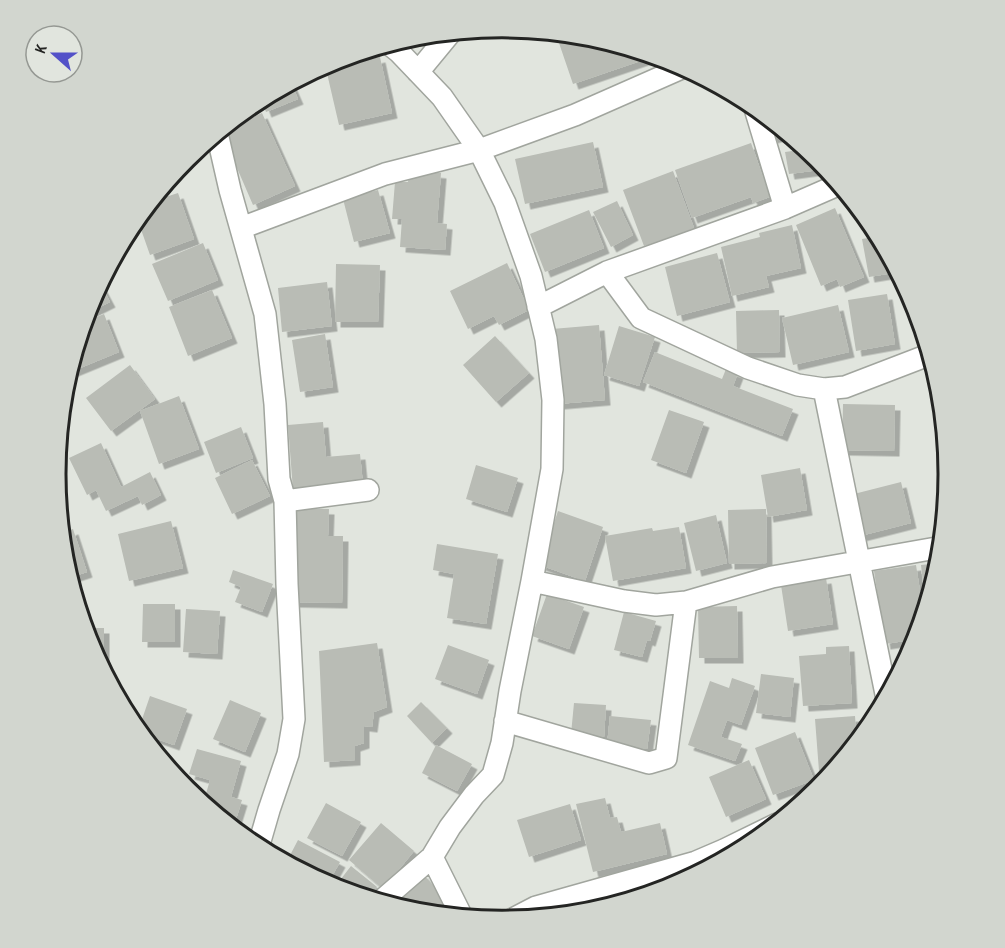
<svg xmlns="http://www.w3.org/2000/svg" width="1005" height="948" viewBox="0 0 1005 948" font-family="'Sofia Sans Condensed',sans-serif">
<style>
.building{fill:#b9bcb5;filter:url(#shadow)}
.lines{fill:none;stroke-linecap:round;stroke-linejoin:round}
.minor-casing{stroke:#a1a59e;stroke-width:24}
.minor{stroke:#fff;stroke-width:21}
.rim{fill:none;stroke:#242523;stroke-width:3}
</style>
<defs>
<filter id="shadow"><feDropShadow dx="5.5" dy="5.5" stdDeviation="0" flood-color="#0004"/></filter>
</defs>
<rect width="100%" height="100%" fill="#e1e5de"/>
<path class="building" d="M583,35L590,36L655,56L573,84L559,43Z
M380,57L392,113L339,125L326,69Z
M291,83L298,99L266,112L261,99Z
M262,113L295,186L253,205L221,131Z
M765,114L789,133L772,138Z
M593,142L603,187L525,204L515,159Z
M751,143L770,197L753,203L751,197L692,218L675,170Z
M807,149L817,157L819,170L789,174L785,152Z
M410,170L441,173L437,223L447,224L445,250L400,247L402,219H392L395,182H408Z
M673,171L694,228L644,246L623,190Z
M378,190L390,233L354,242L343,199Z
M178,193L194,239L150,255L137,218L150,202Z
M617,201L633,235L611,247L593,212Z
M835,208L864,277L840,287L837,279L821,286L796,225Z
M589,210L604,248L545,272L530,234Z
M792,225L801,268L766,276L769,287L732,296L721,247L760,237L759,233Z
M880,236L899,272L869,277L862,239Z
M203,243L218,280L168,301L152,264Z
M717,253L730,302L677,316L665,267Z
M507,263L529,310L499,325L494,316L468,329L450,291Z
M336,264L380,265L378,322H335Z
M327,282L332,326L282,332L278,288Z
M100,283L110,302L86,314L90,303Z
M212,290L232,338L188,356L169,307Z
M887,294L895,344L856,351L848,300Z
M838,305L849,352L793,365L782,318Z
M779,310L780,352L737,353L736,311Z
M104,314L119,352L68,373L84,322Z
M599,325L605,400L558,404L552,329Z
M619,326L655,337L639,386L604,375Z
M325,334L333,387L300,392L292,340Z
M495,336L529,373L496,402L463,365Z
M655,352L722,379L726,369L738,373L733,386L793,409L782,436L643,382Z
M130,365L155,399L111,431L86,398Z
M179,396L199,449L159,464L140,411Z
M941,402H942L944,421L940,420Z
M843,404L895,405L894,451L842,450Z
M669,410L704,422L686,473L651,460Z
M323,422L326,457L360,454L363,485L293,490L288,425Z
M241,427L253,458L216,473L204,442Z
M101,443L121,487L150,472L161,495L142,505L138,496L106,511L96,490L87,495L69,458Z
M948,458L949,474L945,509L940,459Z
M252,460L270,496L232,514L215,478Z
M476,465L518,478L507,512L466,499Z
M800,468L807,510L768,517L761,475Z
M901,482L911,523L860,536L850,495Z
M294,508L329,509L328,536H343L342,603L292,602Z
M766,509L767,563L729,564L728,510Z
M558,511L603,527L585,581L540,565Z
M716,515L727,563L696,571L684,523Z
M171,521L183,568L129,581L118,534Z
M679,527L686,568L613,581L605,536L652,528L653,531Z
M73,529L87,572L69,578L64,561L61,533Z
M437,544L498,554L486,624L447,618L454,574L433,570Z
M940,563L926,610L921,565Z
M916,565L924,617L917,639L885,644L874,571Z
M233,570L273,584L262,612L235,602L241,587L229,582Z
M826,578L833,624L788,631L781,585Z
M547,594L584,607L569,649L532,636Z
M143,604H175V642H142Z
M737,606L738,658H699L698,607Z
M186,609L220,611L217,654L183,652Z
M624,612L656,621L650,641L647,640L642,657L614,650Z
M84,628H104V672L89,645Z
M377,643L387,707L374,712L372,727L364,726V743L355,746V760L324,762L319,651Z
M448,645L489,660L477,694L435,679Z
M849,646L852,703L803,706L799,656L826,654V647Z
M761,674L794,678L790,717L756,713Z
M732,678L755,686L741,725L727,720L721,737L742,744L735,761L688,745L710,681L729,688Z
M150,696L187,709L174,745L140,733L138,731Z
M230,700L261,713L245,752L213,739Z
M421,702L447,728L432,743L407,716Z
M574,703L606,705L604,737L571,734Z
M610,716L651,720L647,749L607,745Z
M855,716L857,743L835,770L819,771L815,719Z
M795,732L814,780L773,795L755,748Z
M436,745L472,764L457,791L422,773Z
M197,749L241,761L231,797L242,800L233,829L203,804L210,780L189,774Z
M749,760L766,799L726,817L709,777Z
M605,798L610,818L617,817L621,832L660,823L667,854L593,872L576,804Z
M326,803L361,822L342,856L307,838Z
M570,804L581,840L529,857L517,820Z
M381,823L414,851L383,889L349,860Z
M298,840L340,862L327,885L286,863Z
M351,866L377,887L368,898L334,888Z
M422,873L449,903L436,914L415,912L388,904Z
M668,882L671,888L635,899L634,897Z"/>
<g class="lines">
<g class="minor-casing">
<path id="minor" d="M418,72L451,32
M754,105L785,208
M217,133L230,190L265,314L275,404L279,479L285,501L287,584L294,719L288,754L269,810L258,848
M241,228L385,174L479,150L575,115L684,67
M607,272L641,318L748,368L798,385L824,389L845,387L931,354
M538,307L607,272L785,208L840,184
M824,389L887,699
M285,501L368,490
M532,581L624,601L656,605L686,602L772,577L942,547
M505,721L649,763L666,758L686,602
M432,857L462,917
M574,897L582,913
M380,902L432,857L450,827L474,795L493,775L502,743L510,691L532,581L552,469L553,400L546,339L531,276L505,203L479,150L442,97L399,52L389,44
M511,920L536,907L696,862L724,850L777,824"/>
</g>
<use href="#minor" class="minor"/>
</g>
<path d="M0 0H1005V948H0ZM66 474a436 436 0 1 1 872 0a436 436 0 1 1-872 0Z" fill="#d2d6cf" fill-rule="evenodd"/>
<path class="rim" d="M66 474a436 436 0 1 1 872 0a436 436 0 1 1-872 0Z"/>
<g transform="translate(54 54) rotate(291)"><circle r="28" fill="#e1e5de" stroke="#959893" stroke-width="1.5"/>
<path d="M0-4.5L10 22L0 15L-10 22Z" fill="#5351c8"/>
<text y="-9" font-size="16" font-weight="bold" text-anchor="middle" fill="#242523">K</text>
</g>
</svg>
